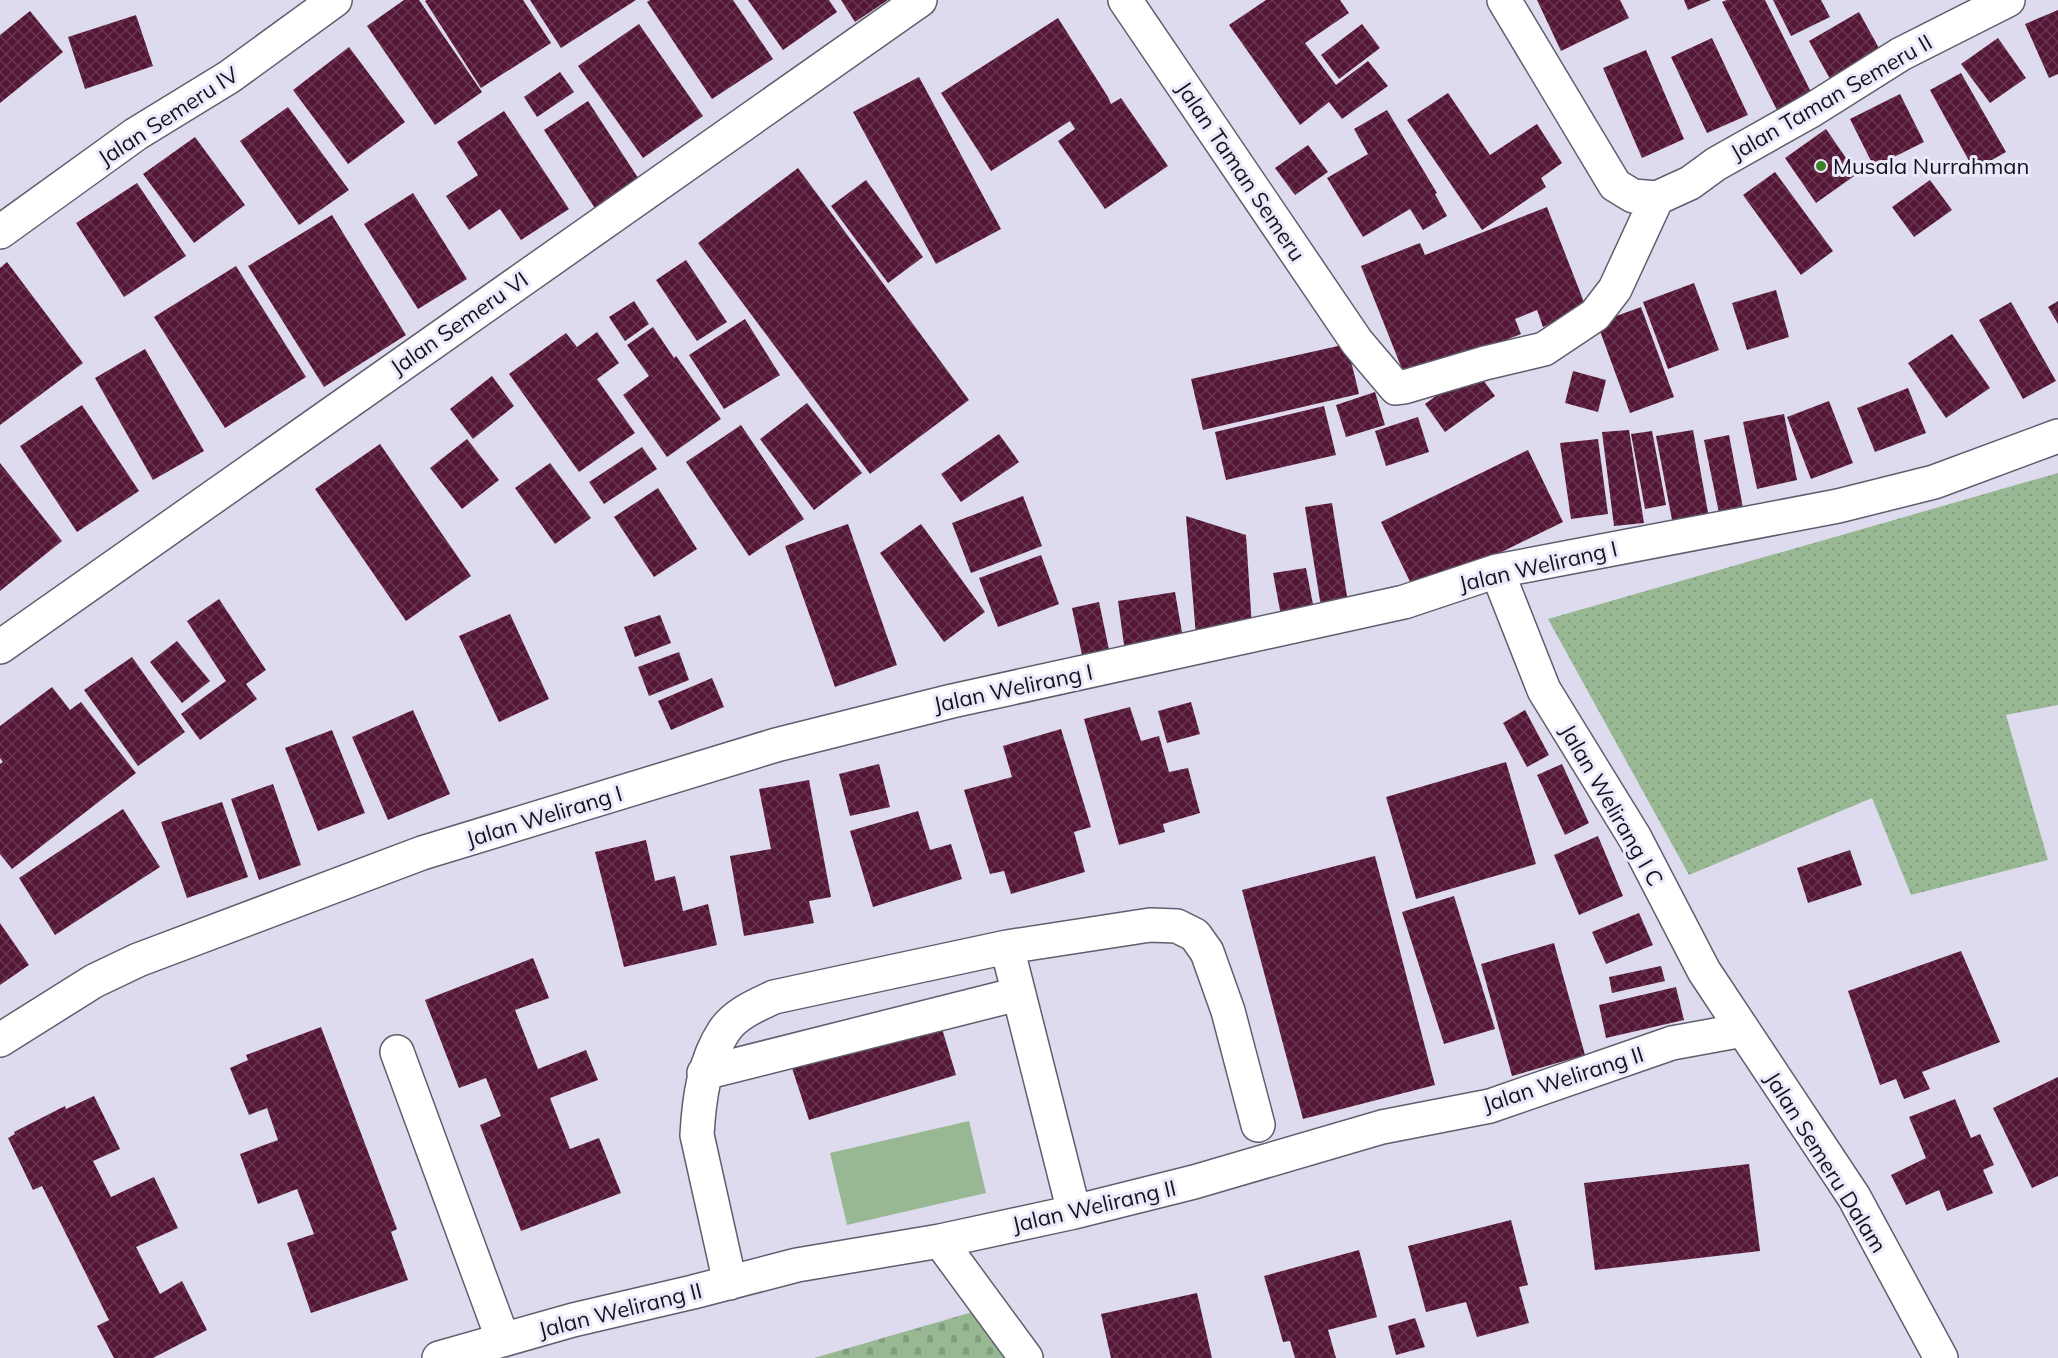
<svg xmlns="http://www.w3.org/2000/svg" width="2058" height="1358" viewBox="0 0 2058 1358" font-family="Mulish,sans-serif">
<style>
.grass{fill:url(#grass-dots)}
.cemetery{fill:url(#cemetery-stones)}
.garden{fill:#98b893}
.building{fill:url(#building-cross-hatch)}
.lines{fill:none;stroke-linecap:round;stroke-linejoin:round}
.minor-casing{stroke:#605d6e;stroke-width:36}
.minor{stroke:#fff;stroke-width:33}
.poi-dot{fill:#3a8126;stroke:#ece8fc;stroke-width:2}
.labels{text-anchor:middle;stroke-width:6;stroke-linejoin:round;paint-order:stroke}
.street-label{font-size:22px;fill:#15131a;stroke:#ece8fc}
.poi-label{font-size:22px;fill:#15131a;stroke:#ece8fc;text-anchor:start}
</style>
<defs>
<pattern id="grass-dots" width="8" height="8" patternUnits="userSpaceOnUse" patternTransform="scale(1.5)"><rect width="8" height="8" fill="#98b893"/><path d="M2 2h.1M6 6h.1" fill="none" stroke="#829d7e" stroke-width="1.8" stroke-linecap="round"/></pattern>
<pattern id="cemetery-stones" width="16" height="16" patternUnits="userSpaceOnUse" patternTransform="scale(1.5)"><rect width="16" height="16" fill="#98b893"/><path d="M2 7V4a2 2 0 0 1 4 0v3zM10 15v-3a2 2 0 0 1 4 0v3z" fill="#829d7e"/></pattern>
<pattern id="building-cross-hatch" width="8" height="8" patternUnits="userSpaceOnUse" patternTransform="scale(1.5)"><rect width="8" height="8" fill="#551736"/><path d="M0 0l8 8M0 8l8-8" fill="none" stroke="#693750"/></pattern>
</defs>
<rect width="100%" height="100%" fill="#dfdbef"/>
<path class="grass" d="M2058,473V705L2006,715L2048,860L1911,895L1872,798L1689,875L1548,619Z"/>
<path class="cemetery" d="M983,1309L1015,1358H814Z"/>
<path class="garden" d="M969,1121L986,1193L847,1225L830,1153Z"/>
<path class="building" d="M404,0H419L482,92L435,125L367,26Z
M427,0H523L551,43L481,88L425,1Z
M530,0H636L561,48Z
M650,0H733L773,59L712,99L647,2Z
M748,0H829L837,12L783,50Z
M841,0H888L855,22Z
M1266,0H1340L1349,13L1305,43L1336,85L1368,61L1388,86L1342,119L1329,102L1300,125L1229,25Z
M1537,0H1620L1629,18L1561,51Z
M1684,0H1711L1688,10Z
M1727,0H1765L1813,96L1779,114L1722,2Z
M1773,0H1821L1830,17L1791,36Z
M2058,10V74L2049,78L2025,24Z
M30,11L63,52L0,103V35Z
M1859,12L1880,50L1830,79L1809,41Z
M136,15L153,66L85,89L68,37Z
M1058,18L1108,97L1111,104L1121,98L1168,166L1105,209L1058,141L1075,129L1070,121L991,171L941,93Z
M639,24L703,116L643,158L578,66Z
M1362,24L1380,48L1339,79L1321,55Z
M1712,38L1748,115L1707,133L1671,57Z
M1998,38L2026,78L1990,103L1961,64Z
M349,47L405,122L348,164L293,90Z
M1646,50L1684,139L1642,158L1603,68Z
M560,72L574,92L537,117L524,97Z
M1961,73L2006,152L1974,170L1930,90Z
M919,77L1001,229L936,264L853,112Z
M1448,93L1490,155L1537,124L1562,163L1541,178L1546,187L1482,230L1407,120Z
M1900,94L1924,142L1874,167L1850,119Z
M588,101L644,187L600,216L544,130Z
M288,107L349,190L299,225L240,141Z
M1387,110L1437,193L1435,194L1447,216L1423,230L1410,209L1363,237L1327,178L1368,154L1354,129Z
M504,111L569,209L521,240L500,209L469,230L446,196L478,175L457,142Z
M1826,129L1857,174L1816,203L1785,158Z
M195,137L245,205L194,243L143,174Z
M1308,145L1328,172L1295,195L1275,168Z
M798,168L969,400L870,474L698,243Z
M1775,172L1833,251L1801,275L1743,195Z
M866,180L923,257L888,283L831,206Z
M1930,180L1952,210L1914,237L1892,207Z
M137,183L186,256L124,297L76,223Z
M413,193L467,279L418,309L364,224Z
M1547,207L1587,310L1543,327L1537,310L1515,319L1521,334L1406,379L1361,266L1420,243L1425,255Z
M332,215L406,335L324,387L248,266Z
M686,260L727,322L697,341L656,280Z
M7,262L83,363L0,425V268Z
M236,266L306,377L225,428L154,317Z
M1694,283L1719,350L1668,369L1643,302Z
M1776,290L1789,337L1747,350L1732,303Z
M634,301L649,324L625,341L609,317Z
M2058,301V324L2048,307Z
M2011,302L2056,381L2023,399L1979,320Z
M1641,307L1674,397L1630,413L1597,323Z
M745,319L780,375L724,409L689,355Z
M653,327L674,358L676,356L721,419L667,457L623,395L649,376L627,345Z
M597,332L619,363L597,379L635,433L579,472L509,374L566,333L577,347Z
M1952,334L1990,388L1946,418L1908,363Z
M1347,344L1359,394L1203,430L1191,379Z
M145,349L204,451L153,480L95,378Z
M1474,368L1495,396L1445,432L1425,404Z
M1573,371L1606,380L1598,412L1565,403Z
M492,376L514,406L473,439L450,409Z
M1908,388L1926,433L1875,452L1857,408Z
M1375,392L1385,425L1346,437L1336,405Z
M1829,401L1853,463L1811,479L1787,417Z
M807,403L862,473L814,510L760,439Z
M82,405L139,491L77,532L20,446Z
M1324,406L1336,455L1226,480L1215,432Z
M1784,414L1797,480L1757,489L1743,422Z
M1418,417L1429,452L1386,466L1375,431Z
M741,425L804,519L749,556L686,462Z
M1629,430L1644,523L1614,526L1602,432Z
M1693,430L1709,518L1673,525L1656,436Z
M1652,431L1666,505L1645,509L1631,434Z
M999,434L1019,462L961,502L941,474Z
M1729,435L1743,508L1719,513L1704,440Z
M467,439L499,480L462,509L430,468Z
M1598,439L1608,514L1571,519L1560,443Z
M380,444L471,576L406,621L315,489Z
M642,447L657,469L604,504L589,482Z
M1528,450L1563,522L1416,594L1381,522Z
M0,463L62,541L0,591Z
M550,463L591,518L555,544L515,488Z
M658,488L697,549L654,577L614,517Z
M1023,496L1042,546L971,573L952,523Z
M1332,503L1348,602L1321,607L1305,507Z
M1186,516L1246,535L1252,627L1196,636Z
M848,524L897,665L835,687L785,546Z
M921,524L985,612L944,642L880,553Z
M1041,555L1059,604L998,627L979,578Z
M1306,568L1315,615L1282,621L1273,573Z
M1175,592L1184,644L1125,652L1118,601Z
M219,599L266,670L246,684L257,699L200,740L181,714L226,681L187,621Z
M1099,602L1112,664L1085,669L1072,608Z
M510,614L549,699L499,722L459,636Z
M660,615L671,643L635,657L624,627Z
M177,641L210,681L182,703L150,662Z
M679,652L689,680L649,696L638,667Z
M132,657L185,732L138,766L84,690Z
M712,678L724,707L671,730L658,701Z
M52,687L70,710L81,702L136,773L12,869L0,854V764L3,762L0,758V726Z
M1191,702L1200,734L1167,743L1158,711Z
M1130,707L1141,741L1159,736L1169,772L1188,768L1200,813L1163,824L1165,832L1119,845L1084,719Z
M413,710L450,794L388,820L352,737Z
M1525,710L1549,755L1527,767L1503,723Z
M1061,729L1091,827L1074,832L1085,872L1011,894L1004,871L990,874L964,790L1012,777L1003,746Z
M332,730L365,813L318,831L285,748Z
M1506,762L1536,864L1416,899L1386,797Z
M879,764L890,807L850,816L839,774Z
M1562,764L1589,823L1565,835L1537,775Z
M809,780L831,897L809,901L814,923L744,936L730,856L771,849L759,789Z
M273,784L301,865L259,880L231,799Z
M222,802L248,877L187,898L161,822Z
M123,809L160,867L55,935L19,878Z
M918,811L930,850L951,844L962,879L873,907L850,831Z
M1598,836L1623,896L1579,915L1554,855Z
M646,840L655,881L675,876L683,911L708,904L717,945L624,967L595,852Z
M1850,850L1862,885L1808,903L1797,868Z
M1375,856L1435,1085L1303,1119L1242,890Z
M1454,896L1495,1029L1444,1044L1402,912Z
M1639,913L1653,945L1606,964L1592,932Z
M0,923L29,965L0,985Z
M1554,943L1585,1055L1512,1076L1481,964Z
M1961,951L2000,1042L1922,1072L1930,1089L1904,1099L1896,1079L1880,1085L1848,991Z
M533,958L549,998L515,1010L538,1069L586,1050L598,1080L550,1098L570,1149L599,1138L621,1193L521,1231L480,1125L501,1116L486,1078L459,1088L425,1000Z
M1661,966L1665,981L1612,993L1609,977Z
M1676,987L1684,1020L1606,1038L1599,1005Z
M940,1022L956,1075L809,1120L792,1068Z
M321,1027L397,1229L391,1232L408,1280L311,1313L287,1243L314,1234L297,1189L258,1204L240,1154L278,1140L267,1108L249,1115L230,1068L248,1060L246,1055Z
M2058,1077V1176L2032,1188L1993,1108Z
M94,1096L120,1149L93,1161L111,1197L154,1177L178,1228L136,1247L160,1294L182,1281L207,1330L153,1358H114L97,1326L109,1320L42,1186L33,1190L8,1138L15,1134L14,1132L65,1106L66,1109Z
M1955,1099L1971,1138L1980,1134L1994,1165L1983,1170L1993,1193L1947,1211L1939,1190L1906,1205L1891,1175L1926,1158L1909,1117Z
M1749,1164L1760,1251L1595,1270L1584,1183Z
M1511,1220L1528,1285L1519,1287L1529,1323L1477,1337L1466,1302L1426,1312L1408,1246Z
M1359,1250L1377,1317L1328,1330L1336,1358H1295L1290,1341L1283,1342L1264,1276Z
M1197,1293L1212,1358H1111L1101,1314Z
M1415,1318L1425,1347L1396,1355L1388,1326Z"/>
<g class="lines">
<g class="minor-casing">
<path id="minor" d="M1125,0L1357,342L1396,388L1404,387L1485,363L1544,349L1595,315L1615,289L1657,198
M1504,0L1615,185L1633,196L1657,198
M1657,198L1690,183L1716,164L1812,110L1901,54L2008,0
M0,232L136,134L229,77L335,0
M1497,571L1544,690L1635,838L1704,971L1854,1197L1941,1358
M0,647L920,0
M0,1040L94,981L138,960L422,853L776,745L952,701L1404,602L1497,571L1838,506L1934,482L2058,436
M397,1052L503,1340
M704,1073L1018,994
M1074,1212L1007,947L1150,925L1177,926L1195,935L1207,952L1228,1011L1258,1125
M940,1241L1026,1358
M730,1283L697,1135C699,1099 704,1061 724,1031C735,1014 757,1005 774,997L1007,947
M439,1358L573,1320L693,1292L797,1265L940,1241L1074,1212L1194,1182L1382,1127L1490,1106L1672,1043L1743,1030"/>
</g>
<use href="#minor" class="minor"/>
</g>
<circle class="poi-dot" cx="1821" cy="166" r="6"/>
<g class="labels">
<g class="street-label">
<text transform="translate(1831 97) rotate(-30)" y="8">Jalan Taman Semeru II</text>
<text transform="translate(168 116) rotate(-33)" y="8">Jalan Semeru IV</text>
<text transform="translate(1241 171) rotate(56)" y="8">Jalan Taman Semeru</text>
<text transform="translate(459 323) rotate(-35)" y="8">Jalan Semeru VI</text>
<text transform="translate(1538 566) rotate(-13)" y="8">Jalan Welirang I</text>
<text transform="translate(1013 688) rotate(-12)" y="8">Jalan Welirang I</text>
<text transform="translate(1612 805) rotate(60)" y="8">Jalan Welirang I C</text>
<text transform="translate(544 816) rotate(-17)" y="8">Jalan Welirang I</text>
<text transform="translate(1563 1079) rotate(-18)" y="8">Jalan Welirang II</text>
<text transform="translate(1826 1162) rotate(58)" y="8">Jalan Semeru Dalam</text>
<text transform="translate(1094 1206) rotate(-13)" y="8">Jalan Welirang II</text>
<text transform="translate(620 1310) rotate(-14)" y="8">Jalan Welirang II</text>
</g>
<g class="poi-label">
<text x="1833" y="174">Musala Nurrahman</text>
</g>
</g>
</svg>
